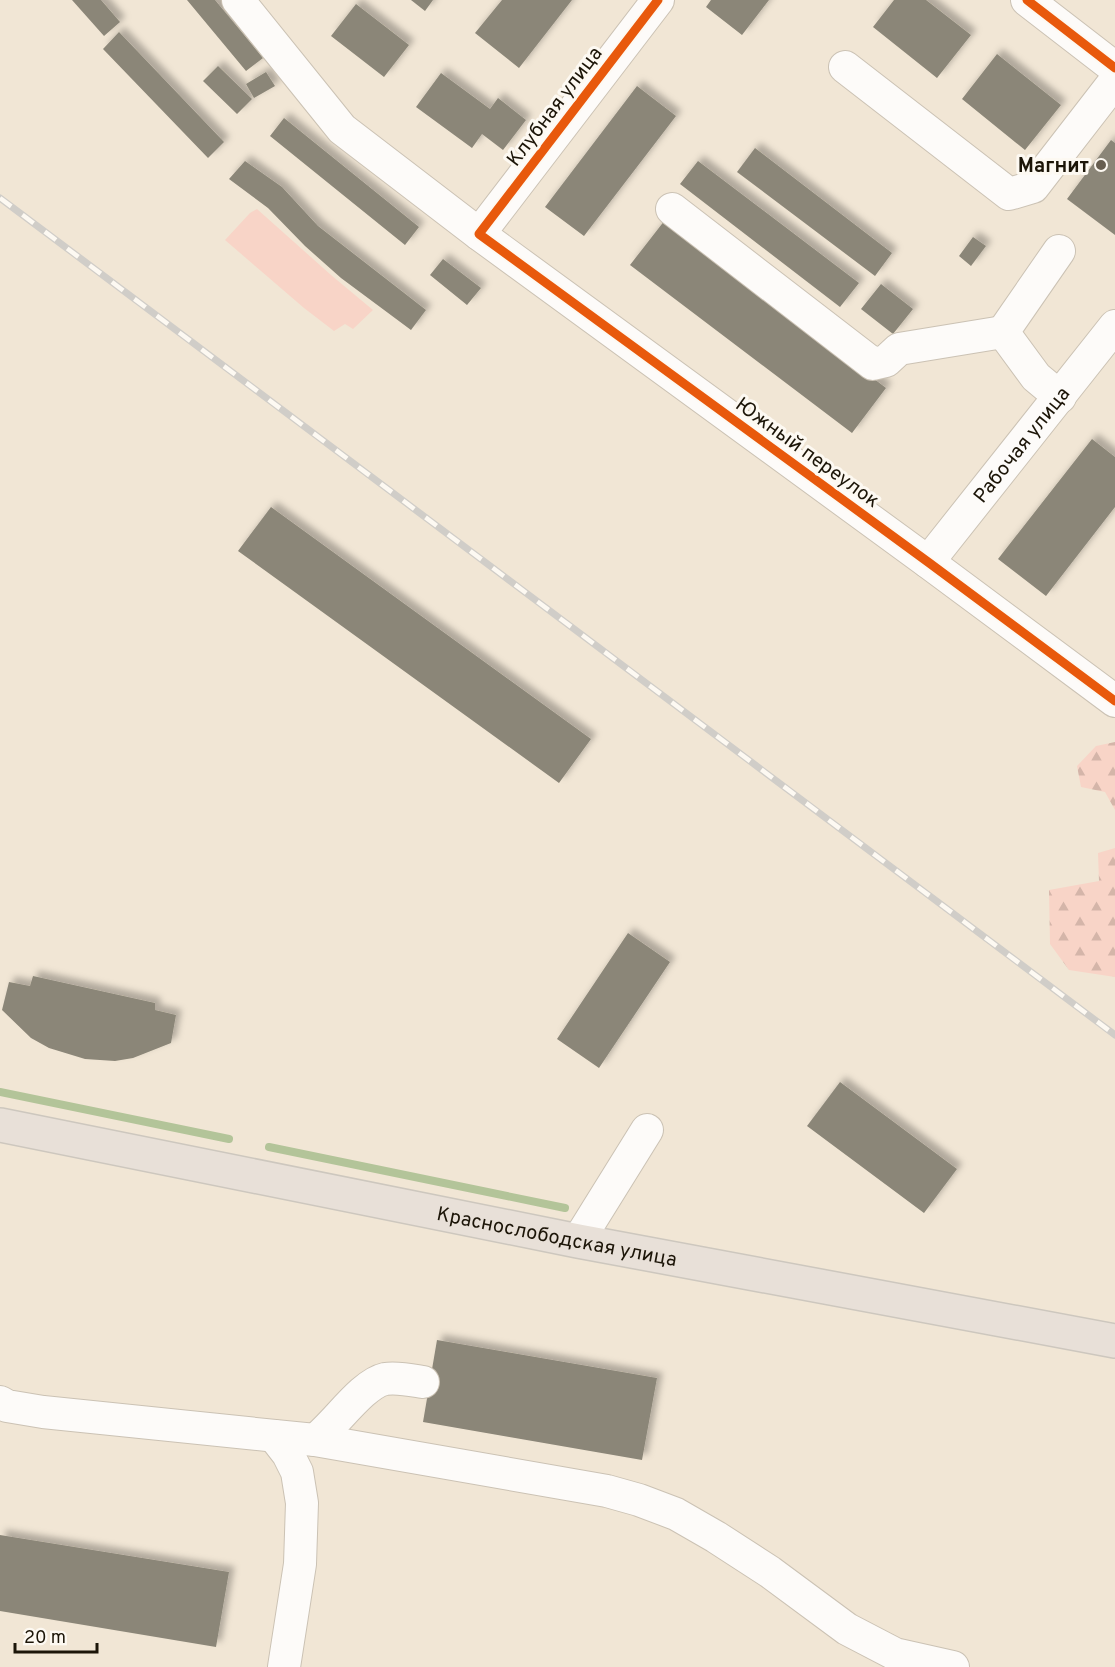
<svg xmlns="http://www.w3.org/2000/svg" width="1115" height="1667" viewBox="0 0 1115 1667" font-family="Overpass,sans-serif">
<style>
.green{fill:#f8d4c7}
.forest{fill:url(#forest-firs)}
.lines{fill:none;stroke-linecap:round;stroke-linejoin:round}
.stream{stroke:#b3c499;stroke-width:8}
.building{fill:#8b8678;filter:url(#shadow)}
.minor-casing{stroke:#cbc2b4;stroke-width:34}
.major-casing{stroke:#cdc7be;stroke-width:36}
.minor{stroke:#fdfbf9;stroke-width:32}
.major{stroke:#e8e0d8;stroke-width:33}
.rail-casing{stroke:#d0cdc8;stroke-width:7}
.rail{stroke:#fdf9f2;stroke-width:4.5;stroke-dasharray:14;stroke-linecap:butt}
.cycleway-casing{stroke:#fdf9f2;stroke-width:13}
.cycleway{stroke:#e8590c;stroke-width:9}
.poi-dot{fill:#675e50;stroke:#fdf9f2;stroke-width:2}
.labels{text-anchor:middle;stroke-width:6;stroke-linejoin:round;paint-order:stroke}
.street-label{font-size:20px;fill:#1c1508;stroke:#fdf9f2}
.poi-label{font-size:20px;font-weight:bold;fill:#1c1508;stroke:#fdf9f2;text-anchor:end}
</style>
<defs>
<pattern id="forest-firs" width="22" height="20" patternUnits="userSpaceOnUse" patternTransform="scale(1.5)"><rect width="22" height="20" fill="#f8d4c7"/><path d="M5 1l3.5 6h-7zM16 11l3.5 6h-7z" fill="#d4b5a9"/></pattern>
<filter id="shadow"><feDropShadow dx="5.5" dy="-5.5" stdDeviation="3" flood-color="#0004"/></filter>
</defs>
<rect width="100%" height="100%" fill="#f1e6d5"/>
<path class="green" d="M257,209L331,275L373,310L353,329L345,324L334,331L304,308L225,240L250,213Z"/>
<path class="forest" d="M1115,742V810L1105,792L1081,787L1077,766L1096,746Z
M1115,848V977L1069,970L1050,944L1049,890L1099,881L1098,853Z"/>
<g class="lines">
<path class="stream" d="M0,1092L229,1139
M269,1147L565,1208"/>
</g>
<path class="building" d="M72,0H101L120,22L104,36Z
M187,0H215L263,58L246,71Z
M411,0H433L425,11Z
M502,0H572L519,68L475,33Z
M711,0H769L742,35L706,7Z
M894,0H926L971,35L937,78L873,27Z
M356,4L409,45L384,77L331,36Z
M119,32L224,142L208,158L103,49Z
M997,54L1061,105L1025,150L962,99Z
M218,66L252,99L237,114L203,81Z
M266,72L275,86L254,98L246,84Z
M441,73L490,109L498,98L526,120L503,150L482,134L472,148L416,107Z
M637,86L676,116L584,236L545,207Z
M284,118L419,227L405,245L270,136Z
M1111,140L1115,143V235L1067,199Z
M755,148L892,253L875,276L737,172Z
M245,161L282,187L318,226L426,310L411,330L341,278L305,246L268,208L229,179Z
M698,161L859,283L840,307L680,184Z
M665,220L886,388L852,433L630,265Z
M973,237L986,246L971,266L959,256Z
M443,259L481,288L467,305L430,275Z
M881,284L913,309L893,334L861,309Z
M1092,439L1115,457V507L1046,596L998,559Z
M271,507L591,739L559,783L238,551Z
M628,933L670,962L599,1068L557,1039Z
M33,976L155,1003V1010L176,1015L171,1043L133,1058L115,1061L85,1059L49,1048L31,1038L2,1010L9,982L30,986Z
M840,1082L957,1169L924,1213L807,1126Z
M437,1340L657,1378L642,1460L423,1422Z
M0,1535L229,1572L216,1647L0,1611Z"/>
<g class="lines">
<g class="minor-casing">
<g id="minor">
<path d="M238,0L342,129L479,234L928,562L1115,701"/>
<path d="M1027,0L1115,68"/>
<path d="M845,67L1009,194L1033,187L1115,81"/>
<path d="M672,209L873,364L886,361L899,349L1003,332"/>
<path d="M479,234L658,0"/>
<path d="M1059,251L1003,332L1036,377L1060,397"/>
<path id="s1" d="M928,562L1115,326"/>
<path d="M578,1241L647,1130"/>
<path d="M0,1402L7,1406L43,1412L315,1440L607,1491L639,1500L676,1514L716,1537L770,1572L847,1629L895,1654L953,1667"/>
<path d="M274,1436L288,1454L297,1472L302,1503L300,1564L284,1667"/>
<path d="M315,1440C335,1425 362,1384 385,1379C397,1377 411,1380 423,1382"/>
</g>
</g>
<g class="major-casing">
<g id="major">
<path id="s2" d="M0,1125L578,1241L1115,1341"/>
</g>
</g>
<use href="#minor" class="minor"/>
<use href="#major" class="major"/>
<g class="rail-casing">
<path id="rail" d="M0,198L1115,1035"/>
</g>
<use href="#rail" class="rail"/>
<g class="cycleway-casing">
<path id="cycleway" d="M658,0L479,234L928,562L1115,701
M1027,0L1115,68"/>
</g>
<use href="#cycleway" class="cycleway"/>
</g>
<circle class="poi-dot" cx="1101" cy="165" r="6"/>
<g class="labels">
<g class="street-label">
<text transform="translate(554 106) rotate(-53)" y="7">Клубная улица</text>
<text dy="7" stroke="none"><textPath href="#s1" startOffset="150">Рабочая улица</textPath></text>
<text transform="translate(808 452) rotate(36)" y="7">Южный переулок</text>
<text dy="7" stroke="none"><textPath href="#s2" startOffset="568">Краснослободская улица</textPath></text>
</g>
<g class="poi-label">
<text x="1089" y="172">Магнит</text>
</g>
</g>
<path d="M15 1643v9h82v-9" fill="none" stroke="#1c1508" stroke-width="3"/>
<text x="24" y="1643" font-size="18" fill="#1c1508" stroke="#fdf9f2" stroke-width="4.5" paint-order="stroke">20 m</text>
</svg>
